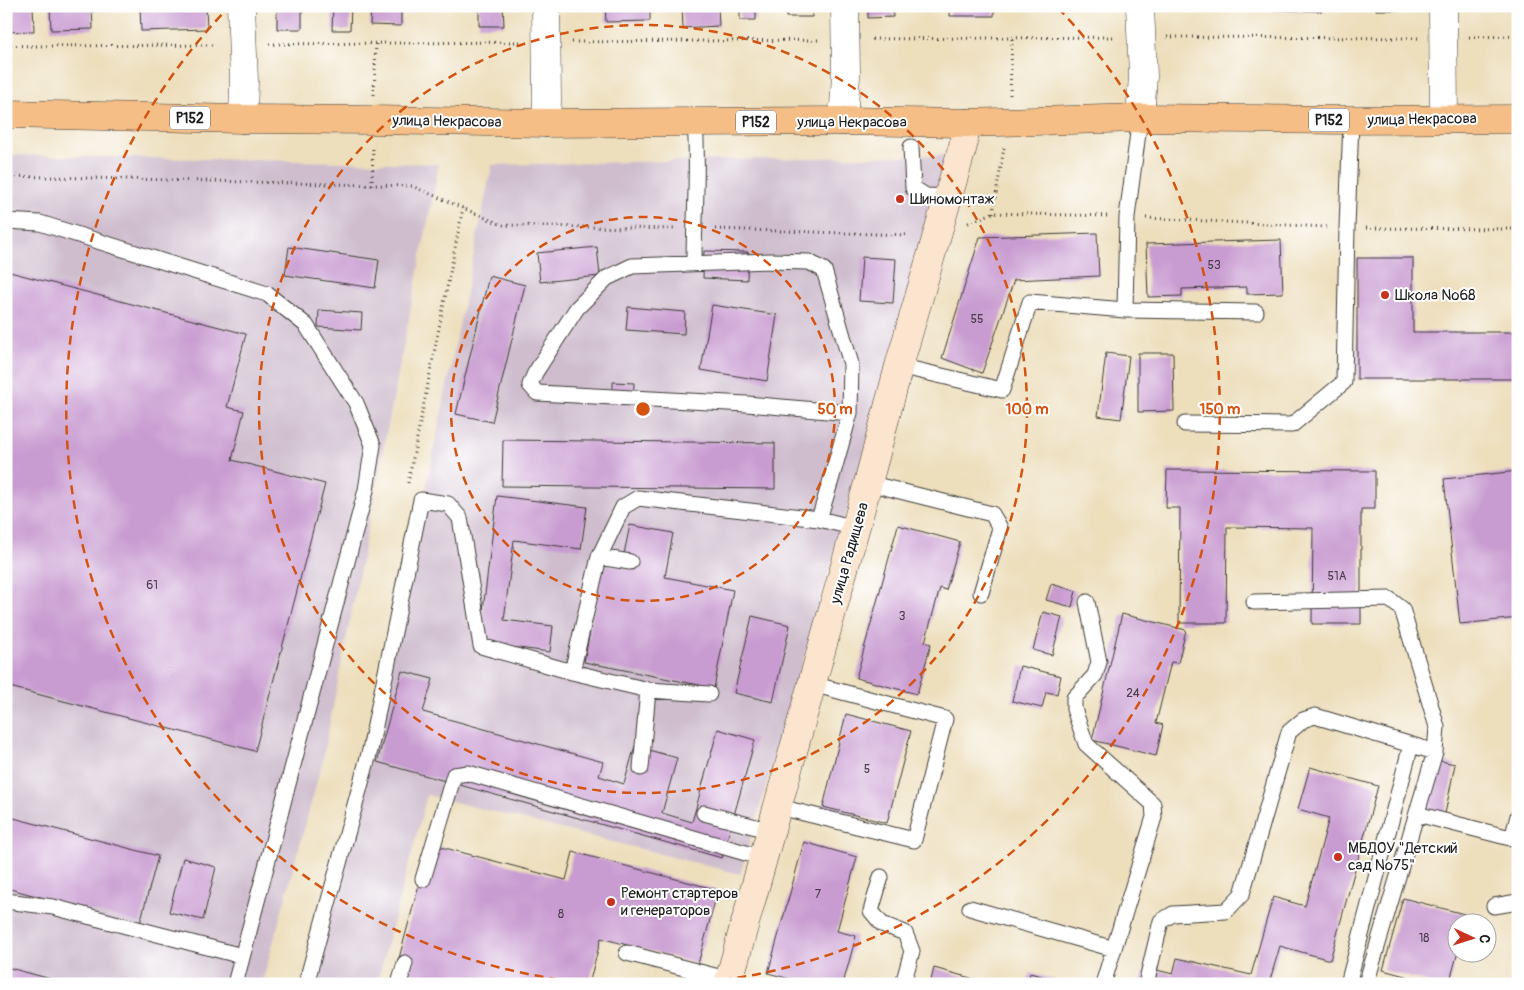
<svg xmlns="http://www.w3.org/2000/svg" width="1524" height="990" viewBox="0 0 1524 990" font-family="Pangolin,sans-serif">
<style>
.industrial{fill:#cfbdce}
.building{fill:#c99cd1}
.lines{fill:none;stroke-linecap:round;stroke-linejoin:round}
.lane-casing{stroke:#3b3934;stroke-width:17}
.street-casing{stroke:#3b3934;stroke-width:29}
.secondary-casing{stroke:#3b3934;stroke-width:29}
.primary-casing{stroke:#3b3934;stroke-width:29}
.path{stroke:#3b3934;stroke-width:3;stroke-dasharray:1 4;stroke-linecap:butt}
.lane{stroke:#fff;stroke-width:15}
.street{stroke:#fff;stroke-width:28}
.secondary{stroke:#fbe5cf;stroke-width:28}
.primary{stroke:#f6be87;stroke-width:28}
.ring{fill:none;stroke:#d4530e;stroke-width:2.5;stroke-dasharray:9 6}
.poi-dot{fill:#c8321e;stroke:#fff;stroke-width:2}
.labels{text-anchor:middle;stroke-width:4;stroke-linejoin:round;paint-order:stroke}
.number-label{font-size:12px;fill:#473c49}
.shield{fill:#fff;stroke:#606060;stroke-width:1}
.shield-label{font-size:14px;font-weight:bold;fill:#1c1c1c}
.street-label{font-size:15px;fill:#1c1c1c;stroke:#fff}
.poi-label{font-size:15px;fill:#1c1c1c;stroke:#fff;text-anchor:start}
.centre{fill:#d4530e;stroke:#fff;stroke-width:2.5}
.ring-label{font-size:15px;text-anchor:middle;font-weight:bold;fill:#d4530e;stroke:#fff;stroke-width:4;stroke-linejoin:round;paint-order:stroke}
</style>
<rect width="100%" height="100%" fill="#fff"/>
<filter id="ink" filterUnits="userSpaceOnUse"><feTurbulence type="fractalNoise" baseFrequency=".02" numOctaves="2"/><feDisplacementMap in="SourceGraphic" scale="10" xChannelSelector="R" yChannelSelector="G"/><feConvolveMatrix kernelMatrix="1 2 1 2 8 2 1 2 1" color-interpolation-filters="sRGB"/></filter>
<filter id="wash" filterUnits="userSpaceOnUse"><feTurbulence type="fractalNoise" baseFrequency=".0096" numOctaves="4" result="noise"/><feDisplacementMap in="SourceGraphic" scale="20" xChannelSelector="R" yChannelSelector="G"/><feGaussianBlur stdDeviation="1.12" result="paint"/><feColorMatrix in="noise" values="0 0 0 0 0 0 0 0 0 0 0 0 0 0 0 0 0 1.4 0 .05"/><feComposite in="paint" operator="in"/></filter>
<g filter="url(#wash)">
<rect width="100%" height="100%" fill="#eddebc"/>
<path class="industrial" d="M6,155L439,164L322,763L262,984H6Z
M952,155L740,874L427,795L377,984H309L373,747L492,165Z"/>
<g id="blocks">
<path class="building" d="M6,6H33L34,31L6,32Z
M50,6H92L93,29L51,30Z
M140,6H206L207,29L141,31Z
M277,6H302V29H277Z
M333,6H351L350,30H332Z
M371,6H401V26L370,25Z
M479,6H503L504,26H479Z
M605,6H650V21L606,22Z
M682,6H718L719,26L683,28Z
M740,6H756V20H740Z
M786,6H812V17H786Z
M868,6H893V17L868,18Z
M950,6H994V16H950Z
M1273,6H1322V11L1273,10Z
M1376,6H1408V10H1376Z
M1097,233L1099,276L1014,280L982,373L942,358L980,237Z
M1281,240L1283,293L1247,294V287L1182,289V296L1148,297L1146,244Z
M289,247L379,260L375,288L285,275Z
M597,247L600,276L540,282L537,253Z
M704,251L748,252L747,280L703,278Z
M862,257L896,259L893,303L859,301Z
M1357,258H1413V332H1518V379H1357Z
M6,271L246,334L227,407L244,411L232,460L325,484L255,751L6,686Z
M489,276L525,285L492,422L456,414Z
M712,305L777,315L767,381L701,370Z
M628,307L685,312L684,334L626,330Z
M319,310L362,313L361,330L318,327Z
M1106,353L1129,356L1121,419L1098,416Z
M1138,353H1173L1174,411L1138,412Z
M613,382L634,383L633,403L613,402Z
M503,440L775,443V489L502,486Z
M1167,470L1375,471V509H1361V624H1312L1313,528L1227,527L1226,623H1179L1180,508H1166Z
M1518,471V618L1460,624L1444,479Z
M497,496L587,507L581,549L514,540L504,620L553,626L550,652L479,643Z
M630,525L673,533L665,577L733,590L714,688L584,662L603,564L621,568Z
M898,525L960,542L946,590L940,588L925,642L931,644L917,694L856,678Z
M1051,584L1076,591L1072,607L1046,600Z
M1043,612L1062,617L1052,655L1033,650Z
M1122,614L1186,630L1178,663L1171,662L1156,723L1163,725L1156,756L1092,740Z
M752,616L790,625L773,702L734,693Z
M1020,666L1061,676L1057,694L1046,692L1042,708L1012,701Z
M402,671L433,679L423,712L603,762L599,776L624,784L635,746L677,758L662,813L692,822L718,729L755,740L722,858L377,762Z
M846,714L911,731L887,823L823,807Z
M1436,760L1455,764L1444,819L1424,815Z
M1310,767L1378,786L1330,960L1280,946L1270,980L1282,984H1141L1145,967L1173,974L1177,958L1251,975L1273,897L1305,906L1329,818L1298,809Z
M6,816L158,856L140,923L6,888Z
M804,842L857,857L837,931L856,936L843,984H808L768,973Z
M430,844L566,880L573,852L718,890L698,964L601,938L589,984H392Z
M183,858L216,867L203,920L169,912Z
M1403,898L1468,915L1466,922H1456V952H1458L1449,984H1434L1383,970Z
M6,967L66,983V984H6Z
M934,968L989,983V984H930Z
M1030,973L1067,983V984H1027Z"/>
</g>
</g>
<g filter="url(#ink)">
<use href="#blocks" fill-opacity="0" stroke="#3b3934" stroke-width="1"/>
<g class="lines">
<g class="lane-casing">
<path id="lane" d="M911,147L913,188L926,196L948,197
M6,221L40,223L267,294L306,325L356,403L373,445L366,490L235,984
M771,261L809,262L824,270L851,364L850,413L747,404L537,393L530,385L535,373L577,308L607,278L632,266Z
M694,263C694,216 699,169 695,123
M1125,310L1256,312
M899,366L1002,390L1030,302L1125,310L1127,217L1140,118
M1185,424L1292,425L1344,382L1347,228L1351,120
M868,483L992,514L1000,528L981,593
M819,519L856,528
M599,557L630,562
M1087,602L1099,662L1095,675L1074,698V709L1086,744L1153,804L1154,817L1103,984
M1254,602L1389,599L1402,609L1437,727L1435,752L1366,984
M709,694L648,690L572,672L599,557L623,507L638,498L819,519L831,480L850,413
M641,768L648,690
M779,807L914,840L945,719L812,684
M704,813L771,831
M1417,814L1518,840
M1512,839L1518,816
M881,877L871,911L882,924L905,933L912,951L903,984
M423,879L454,775L468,773L763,858
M6,901L53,907L242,956
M1494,906L1518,902
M970,908L1114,949
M627,953L730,980
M306,984L370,750L421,500L448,504L460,518L481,646L572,672
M399,984L405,963
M1146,984L1161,921L1173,914L1226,911L1242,894L1289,732L1303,720L1315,716L1435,752
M1348,984L1411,745"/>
</g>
<g class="street-casing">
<path id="street" d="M241,6L244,81L243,119
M546,6L547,100L546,123
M1140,6L1143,76L1140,118
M1443,6L1444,118
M843,121L846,76L845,6"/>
</g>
<g class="secondary-casing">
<path id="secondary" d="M728,984L868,483L899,366L957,166L963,146L966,123"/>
</g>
<g class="primary-casing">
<path id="primary" d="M6,114L243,119L373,120L546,123L843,121L966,123L1140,118L1351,120L1518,119"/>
</g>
<path class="path" d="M1167,37L1418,38
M1469,37L1518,36
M872,39L1116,37
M572,42L821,40
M269,44L521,42
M6,45L31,46L216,45
M374,95L376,43
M1010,95L1012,38
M6,176L412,186L502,225L674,229
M372,185L373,146
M993,213L1004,148
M1146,218L1327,227
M968,223L993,213L1107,216
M1366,228L1518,229
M715,229L909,235
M408,483L463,208"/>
<use href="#lane" class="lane"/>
<use href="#street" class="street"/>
<use href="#secondary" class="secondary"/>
<use href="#primary" class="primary"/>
</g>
</g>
<g class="ring">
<circle cx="643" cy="409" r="192"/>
<circle cx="643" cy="409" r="384"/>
<path d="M588 983A577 577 0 0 1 228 8M1058 8A577 577 0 0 1 698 983"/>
</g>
<g class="poi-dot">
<circle cx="900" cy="199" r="5"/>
<circle cx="1385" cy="295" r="5"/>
<circle cx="1338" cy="857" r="5"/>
<circle cx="611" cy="902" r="5"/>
</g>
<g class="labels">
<g class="number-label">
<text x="1214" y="269">53</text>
<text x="977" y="323">55</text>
<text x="1337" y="580">51А</text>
<text x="152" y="589">61</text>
<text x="902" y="620">3</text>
<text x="1133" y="697">24</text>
<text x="867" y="773">5</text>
<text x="818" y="898">7</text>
<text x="561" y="918">8</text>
<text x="1424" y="942">18</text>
</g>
<g class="shield">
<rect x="170" y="106.5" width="40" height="23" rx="4"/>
<rect x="1309" y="108.5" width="40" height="23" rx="4"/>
<rect x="736" y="110.5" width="40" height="23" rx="4"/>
</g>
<g class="shield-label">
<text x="190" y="123">Р152</text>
<text x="1329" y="125">Р152</text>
<text x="756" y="127">Р152</text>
</g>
<g class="street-label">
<text transform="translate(1422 119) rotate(-1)" y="5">улица Некрасова</text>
<text transform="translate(447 121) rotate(1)" y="5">улица Некрасова</text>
<text x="852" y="127">улица Некрасова</text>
<text transform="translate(849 553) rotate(-74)" y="5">улица Радищева</text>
</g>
<g class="poi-label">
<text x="910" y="204">Шиномонтаж</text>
<text x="1395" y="300">Школа №68</text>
<text x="1348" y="853">МБДОУ "Детский<tspan x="1348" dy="17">сад №75"</tspan></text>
<text x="621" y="898">Ремонт стартеров<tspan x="621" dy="17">и генераторов</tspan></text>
</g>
</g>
<circle cx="643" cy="409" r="8" class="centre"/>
<g class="ring-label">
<text x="835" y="414">50 m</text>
<text x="1027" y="414">100 m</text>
<text x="1220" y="414">150 m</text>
</g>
<rect width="1524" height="990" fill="none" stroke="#fff" stroke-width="25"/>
<g transform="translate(1472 938) rotate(94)"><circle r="24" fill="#ffffff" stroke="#a4a4a4"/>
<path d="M0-4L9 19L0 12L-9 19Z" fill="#c8321e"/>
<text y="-8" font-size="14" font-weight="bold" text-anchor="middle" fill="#1c1c1c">С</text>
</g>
</svg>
